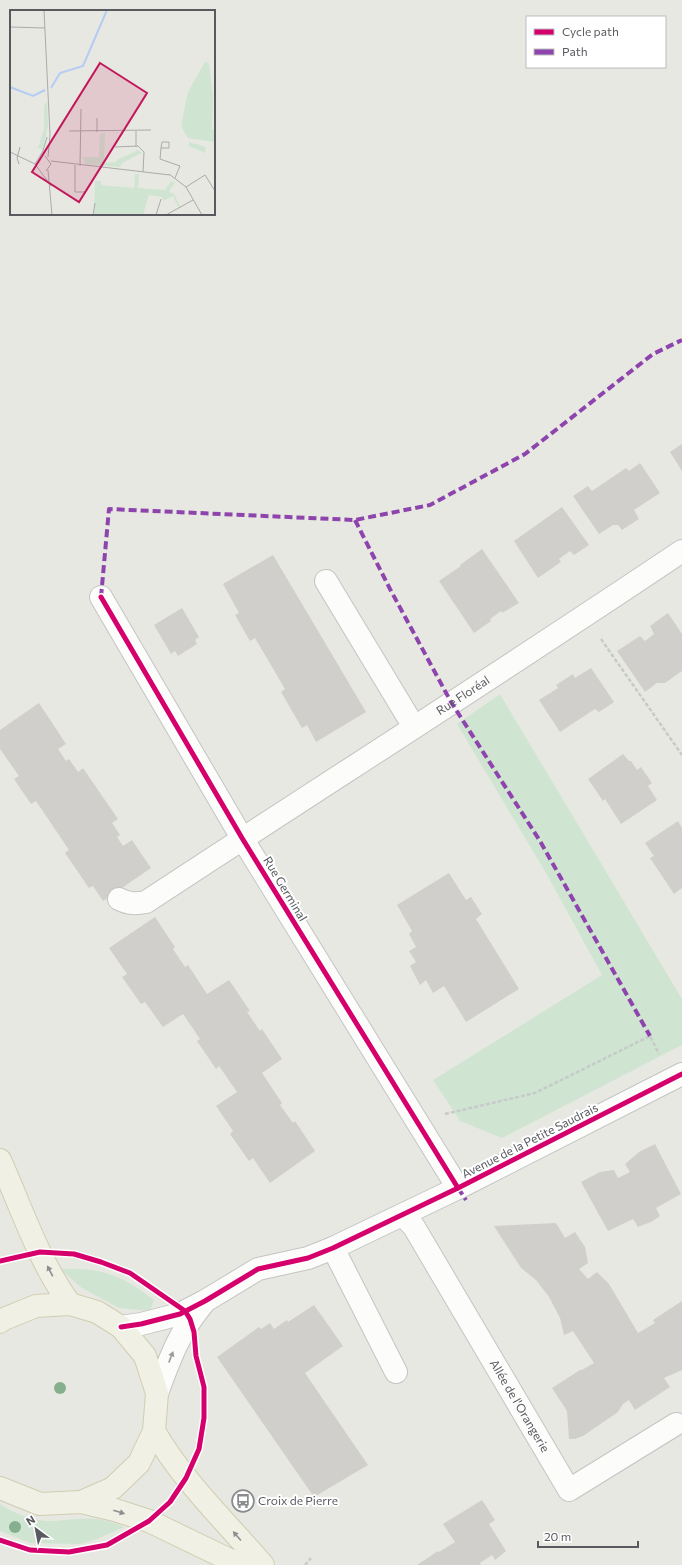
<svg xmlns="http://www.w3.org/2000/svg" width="682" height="1565" viewBox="0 0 682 1565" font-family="Commissioner,sans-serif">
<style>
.green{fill:#cfe5d1}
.building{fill:#d0cfcc}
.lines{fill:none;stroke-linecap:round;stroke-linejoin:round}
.minor-casing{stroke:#c4c4c4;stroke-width:24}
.major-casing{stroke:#d0ceb0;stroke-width:24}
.path{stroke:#c6cac9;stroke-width:2.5;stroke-dasharray:4 2;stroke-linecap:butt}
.minor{stroke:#fcfcfb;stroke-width:22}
.major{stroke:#f0f0e5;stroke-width:22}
.quiet{stroke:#8e44ad;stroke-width:4;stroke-dasharray:8 4;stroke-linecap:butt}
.cycleway-casing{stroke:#fff;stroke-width:8}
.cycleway{stroke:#d6006c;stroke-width:5}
.tree{fill:#86b08d}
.oneway{fill:#8d8e8f}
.oneway2{fill:#9a9b9e}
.labels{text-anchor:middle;stroke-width:4;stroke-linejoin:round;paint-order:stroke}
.street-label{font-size:12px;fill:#585a60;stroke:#fff}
.poi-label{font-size:12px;fill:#585a60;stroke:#fff;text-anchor:start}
.inset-river{fill:none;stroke:#b4ccf5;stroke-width:2}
.inset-road{fill:none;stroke:#aaabaa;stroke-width:1}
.view{fill:#c2185b;fill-opacity:0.15;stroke:#c2185b;stroke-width:2}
.inset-edge{fill:none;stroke:#585a60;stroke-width:2}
</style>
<rect width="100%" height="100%" fill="#e8e8e2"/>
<path class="green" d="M500,694L682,999V1045L502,1138L460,1121L433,1080L602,975L546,873L457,724Z
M60,1269C102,1267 121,1275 154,1300L150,1311L119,1308L82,1288Z
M0,1504C13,1513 31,1520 47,1521C66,1521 84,1516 103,1520C110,1521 117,1524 124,1527L97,1539L81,1544L30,1543L0,1531Z"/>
<path class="building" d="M682,444V471L670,452Z
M640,463L660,493L634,510L639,519L622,530L618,525H613L599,534L573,496L588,486L592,491L626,468L629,471Z
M562,507L589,545L574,555L570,551L559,559L561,562L538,578L514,541Z
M482,549L519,603L502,613L501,611L490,619L491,621L474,633L439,581L461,566L460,565Z
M273,555L366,712L316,742L307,725L302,728L281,692L285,689L255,638L250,641L235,615L239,613L223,584Z
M182,608L199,637L195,640L197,644L178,656L175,651L171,654L154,625Z
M668,613L682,634V671L665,683H657L645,692L617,651L640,636L645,641L654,634L650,626Z
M591,668L614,702L599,712L595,709L560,732L539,700L558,688L556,685L573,674L575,678Z
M39,703L66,744L58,749L66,761L69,759L78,772L83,768L118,819L112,823L120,835L117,837L123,846L132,840L151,868L103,901L93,886L89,888L65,853L69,850L36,801L31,804L14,779L19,776L0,749V730Z
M623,754L629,761H631L637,770L641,767L652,783L648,786L657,800L621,824L605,799L603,801L588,779Z
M678,821L682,828V888L674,894L650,858L654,856L645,843Z
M449,873L466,900L471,897L482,914L476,919L519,989L466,1022L444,986L433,993L426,980L420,985L410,966L416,962L409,951L416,947L409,934L412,931L397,905Z
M155,917L175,947L173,949L185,967L188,965L207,994L229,980L250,1011L247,1012L260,1031L262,1029L282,1059L262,1073L282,1103L280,1105L293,1123L295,1121L315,1151L270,1183L253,1158L249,1161L230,1134L233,1131L216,1106L237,1092L219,1066L216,1069L197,1041L200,1039L183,1014L163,1027L145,1002L141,1004L122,977L127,974L109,948Z
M655,1144L681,1194L656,1208L660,1216L651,1222L638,1227L633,1219L608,1231L581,1182L600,1172L614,1170L618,1178L630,1172L625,1164L639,1152Z
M556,1223L565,1238L575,1232L585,1247L588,1263L579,1269L588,1279L597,1272L609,1284L638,1333L655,1323L653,1320L682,1301V1370L664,1378L670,1387L635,1410L629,1400L623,1404L618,1412L583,1436L575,1439H569L567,1411L552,1388L580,1370H582L594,1363L573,1331L564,1335L560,1318L549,1297L536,1280L521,1268L494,1226Z
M314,1305L343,1346L305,1373L368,1465L314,1497L217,1357L259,1327L261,1329L270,1323L274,1329L287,1320L288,1322Z
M482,1500L495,1520L489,1524L506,1551L495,1560L492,1555L480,1563L481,1565H417L438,1551L439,1552L455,1542L443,1524Z"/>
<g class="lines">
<g class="minor-casing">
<g id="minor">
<path d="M326,581L414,727"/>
<path d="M101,597L242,838L458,1188"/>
<path id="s1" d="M119,899C129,904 136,904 146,902C324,785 505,670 682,551"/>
<path id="s2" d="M403,1215L414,1227L569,1490L676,1424"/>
<path d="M333,1248L396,1372"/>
<path d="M121,1327L141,1324L180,1314L205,1301L258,1269L308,1258L333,1248L458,1188L682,1074"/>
<path d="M157,1393C170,1359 178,1334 202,1305"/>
</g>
</g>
<g class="major-casing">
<path id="major" d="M0,1160C21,1207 39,1262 70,1304
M0,1322L4,1319L36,1306L70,1304L97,1312L121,1327L145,1356L157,1393L154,1431L139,1463L113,1488L81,1502
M154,1431C182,1480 226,1522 263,1565
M0,1488L40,1504L81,1502L115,1510L149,1521L240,1565"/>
</g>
<path class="path" d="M601,639L682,755
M445,1114L535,1093L650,1036L659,1054
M305,1565L311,1558"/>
<use href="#minor" class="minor"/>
<use href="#major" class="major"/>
<path class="quiet" d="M355,520L390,589L451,702L540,841L650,1036
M101,597L109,509L355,520L430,505L525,454L653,354L682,340
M458,1188L466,1200"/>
<g class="cycleway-casing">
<path id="cycleway" d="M101,597L242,838L458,1188
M0,1261L40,1252L74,1254L101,1262L130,1273L185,1311L190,1319L194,1332L196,1356L204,1387V1418L199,1449L186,1478L170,1502L149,1521L107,1545L69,1552L30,1550L0,1540
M121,1327L141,1324L180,1314L205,1301L258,1269L308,1258L333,1248L458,1188L682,1074"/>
</g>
<use href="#cycleway" class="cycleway"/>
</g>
<g class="tree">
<circle cx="60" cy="1388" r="6"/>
<circle cx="15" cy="1527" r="6"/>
</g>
<defs><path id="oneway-solid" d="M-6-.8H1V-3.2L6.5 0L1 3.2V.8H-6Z"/></defs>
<g class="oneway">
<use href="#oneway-solid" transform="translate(50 1271) rotate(-117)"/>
<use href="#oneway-solid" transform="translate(119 1512) rotate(17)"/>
<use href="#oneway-solid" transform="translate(237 1536) rotate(-131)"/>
</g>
<use class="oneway2" href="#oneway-solid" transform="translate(171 1357) rotate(-69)"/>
<defs>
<g id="bus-ring" transform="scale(1.15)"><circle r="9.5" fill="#fff" stroke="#8a8c8e" stroke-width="1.5"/><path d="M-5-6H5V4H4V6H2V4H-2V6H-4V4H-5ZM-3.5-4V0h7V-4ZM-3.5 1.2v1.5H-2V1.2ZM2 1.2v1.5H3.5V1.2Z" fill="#8a8c8e"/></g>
</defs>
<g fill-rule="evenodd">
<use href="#bus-ring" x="243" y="1501"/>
</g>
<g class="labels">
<g class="street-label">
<text dy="4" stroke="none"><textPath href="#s1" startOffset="406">Rue Floréal</textPath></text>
<text transform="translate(285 889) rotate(59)" y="4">Rue Germinal</text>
<text transform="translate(530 1141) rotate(-27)" y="4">Avenue de la Petite Saudrais</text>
<text dy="4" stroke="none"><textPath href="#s2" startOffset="224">Allée de l'Orangerie</textPath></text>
</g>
<g class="poi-label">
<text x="258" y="1505">Croix de Pierre</text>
</g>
</g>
<g transform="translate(10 10)">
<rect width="205" height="205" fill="#e8e8e2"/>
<path d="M195,52L199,53L203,87L202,119L205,120V132L178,128L171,116L178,82ZM37,91L38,116L33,140L28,138L34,119V96ZM95,123L94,153L106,152L107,150L128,140L132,143L112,153L110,157L75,154L73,147H89L90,124ZM179,132L196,137L195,143L179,136ZM125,164H129L128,178L155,180L161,171L165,172L159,182L164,184L170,196L168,197L163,186L153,191L152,187L139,185L133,205H84L85,171H91V175L124,178Z" fill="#cfe5d1"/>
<path class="inset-river" d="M0,77L23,86L35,80M41,78L50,63L73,56L97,0"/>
<path class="inset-road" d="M34,0L40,125L38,147M0,17L35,18M59,121L141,120M87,122V108M37,127L33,141L25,154L41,176M152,132H159V138H151ZM105,137L128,136L134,142L133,162M126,137V121M151,138L150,149L170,156L165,168M0,142L25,154M35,146L41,154L36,161M41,151L160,165M9,154L7,148L10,137M65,155V182H75M70,156L71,99M38,160L42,205M159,164L176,177L192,205M176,177L195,165L205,181M83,205L85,193M146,205L151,189M156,205L183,190"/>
<path class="view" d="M90,53L137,83L69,192L22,162Z"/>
<rect width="205" height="205" class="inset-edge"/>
</g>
<rect x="526" y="16" width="140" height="52" fill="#ffffff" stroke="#bcbdbf"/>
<rect x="534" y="29" width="20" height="6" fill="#d6006c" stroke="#bcbdbf"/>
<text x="562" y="36" font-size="12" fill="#585a60">Cycle path</text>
<rect x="534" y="49" width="20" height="6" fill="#8e44ad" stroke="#bcbdbf"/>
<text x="562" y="56" font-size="12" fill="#585a60">Path</text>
<g transform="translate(36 1529) rotate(328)" stroke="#ffffff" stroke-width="3" paint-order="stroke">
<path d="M0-3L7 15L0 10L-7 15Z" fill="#585a60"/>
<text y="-6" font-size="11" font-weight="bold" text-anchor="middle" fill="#585a60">N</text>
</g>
<path d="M538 1541v6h100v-6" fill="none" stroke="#585a60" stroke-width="2"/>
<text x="544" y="1541" font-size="12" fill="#585a60" stroke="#ffffff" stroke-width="3" paint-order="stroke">20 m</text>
</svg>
